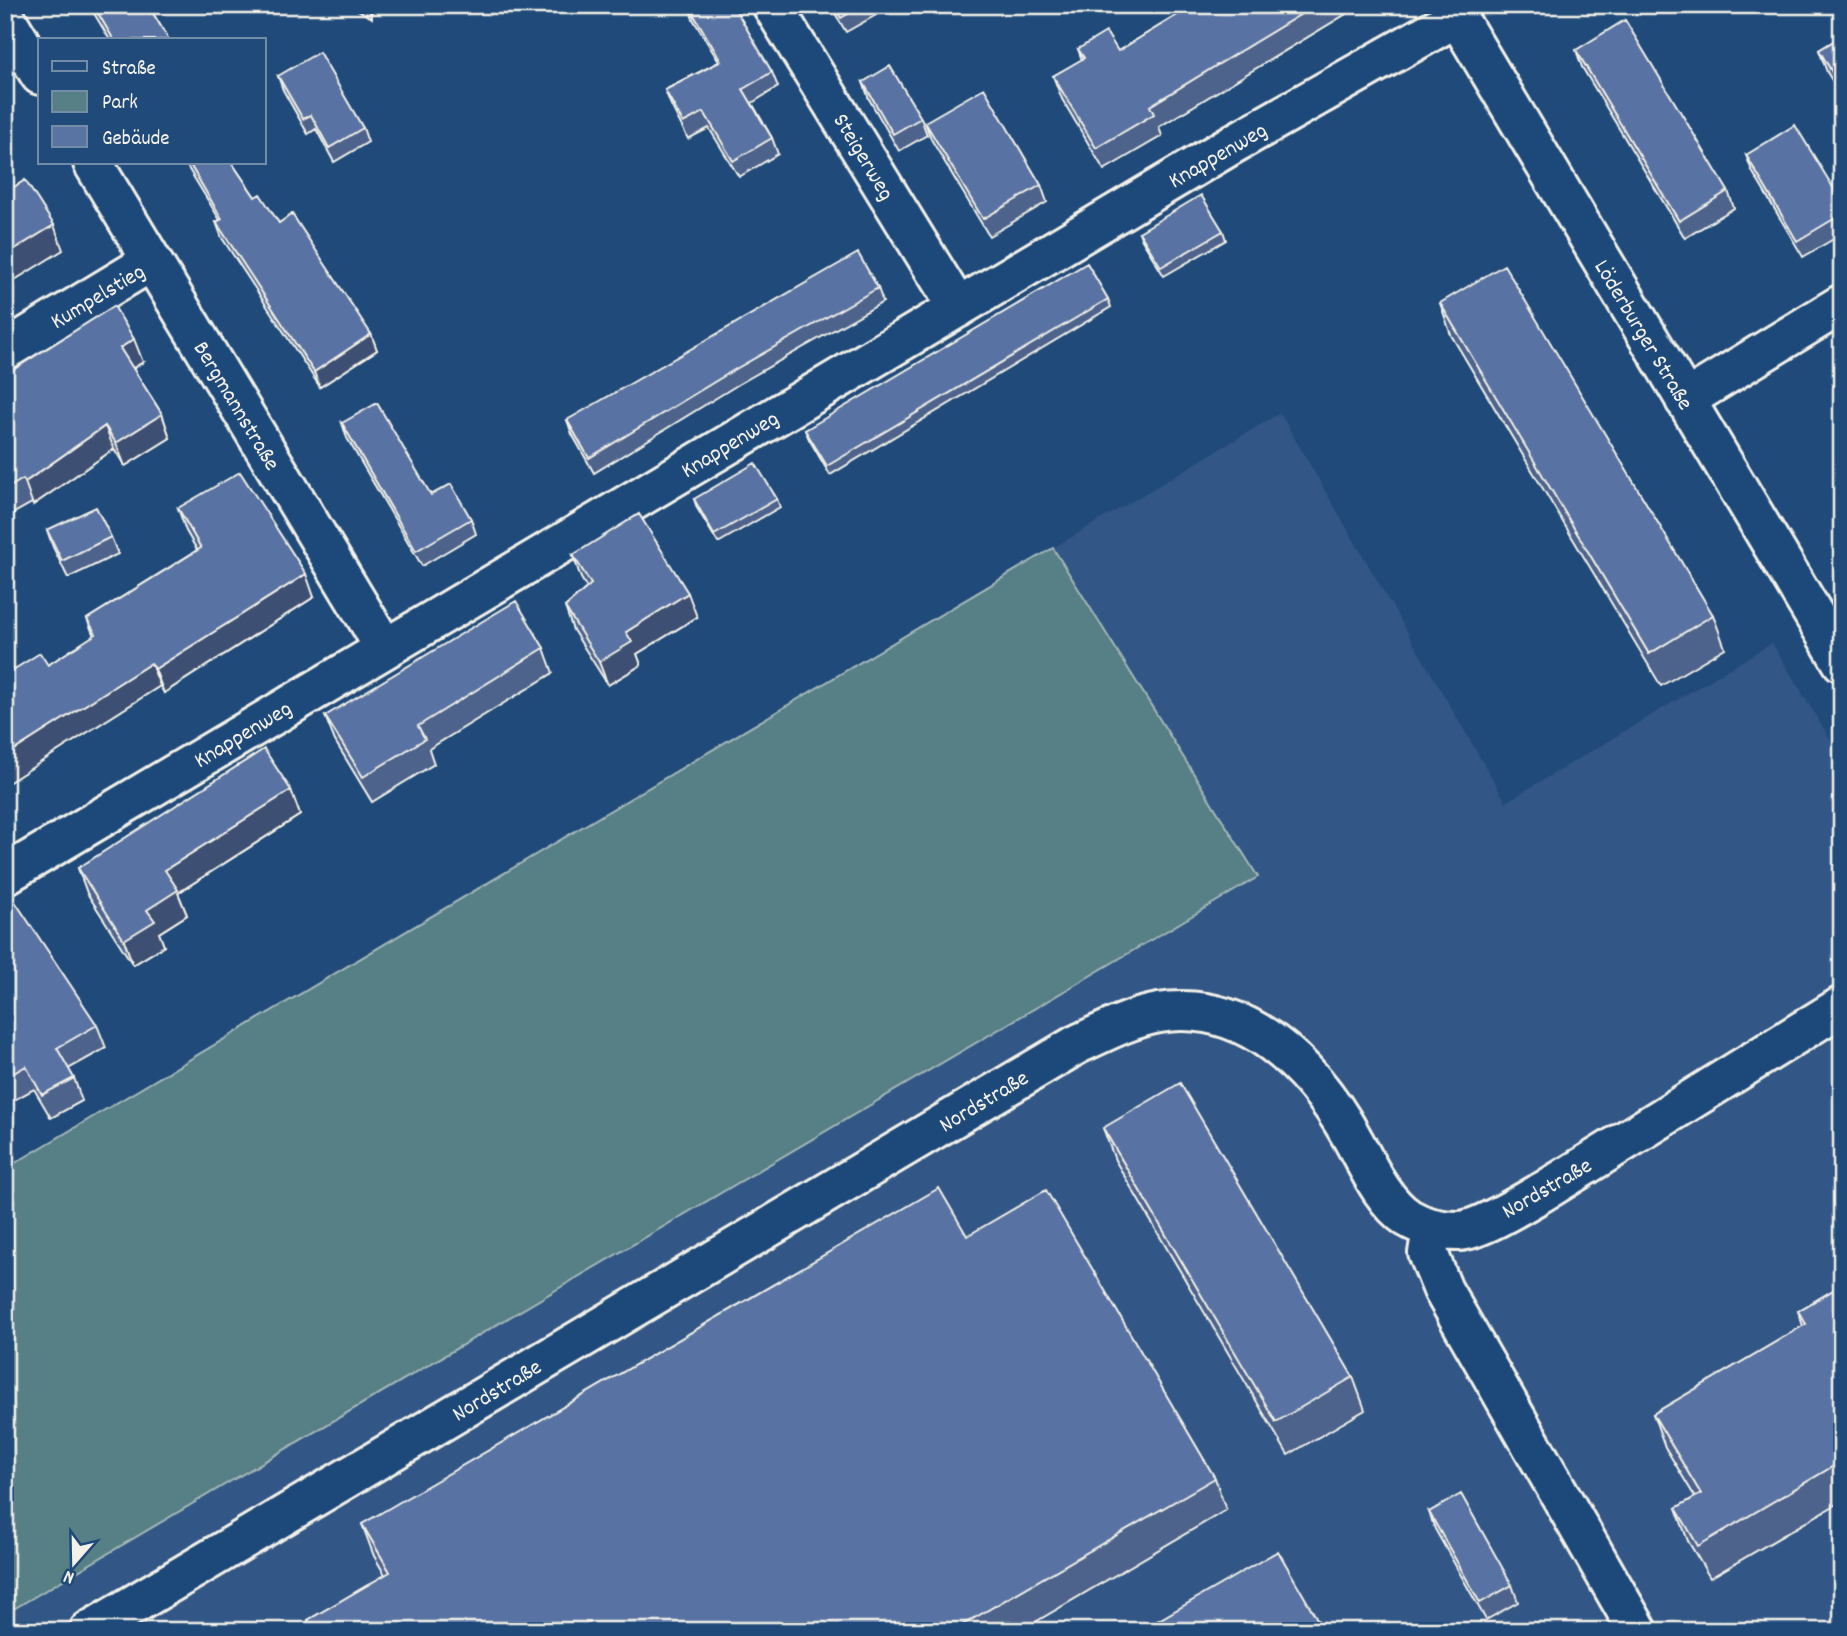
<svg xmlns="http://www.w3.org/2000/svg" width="1847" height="1636" viewBox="0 0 1847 1636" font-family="Dekko,sans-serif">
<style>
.built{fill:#305686}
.green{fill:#567f86;stroke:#a5b8b7;stroke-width:2}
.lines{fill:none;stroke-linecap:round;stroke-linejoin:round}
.minor-casing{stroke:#f4f1e8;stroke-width:44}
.minor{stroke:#1f4a7a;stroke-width:38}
.wall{fill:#4d638c;stroke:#f4f1e8;stroke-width:2}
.shaded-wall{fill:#3e5072;stroke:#f4f1e8;stroke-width:2}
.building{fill:#5973a3;stroke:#f4f1e8;stroke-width:2}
.labels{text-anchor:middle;stroke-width:5;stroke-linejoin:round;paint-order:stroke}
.street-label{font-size:23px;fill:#f4f1e8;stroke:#1f4a7a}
</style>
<rect width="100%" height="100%" fill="#1f4a7a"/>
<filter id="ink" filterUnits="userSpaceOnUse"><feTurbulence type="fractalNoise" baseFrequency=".0143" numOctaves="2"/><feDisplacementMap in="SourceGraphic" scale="14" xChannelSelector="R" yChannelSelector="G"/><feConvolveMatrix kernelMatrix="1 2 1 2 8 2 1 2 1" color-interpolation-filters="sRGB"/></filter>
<g filter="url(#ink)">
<path class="built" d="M1280,413L1506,802L1772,643L1842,759V1631H5V1614L1257,877L1053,548Z"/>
<path class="green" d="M1053,548L1258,877L5,1614V1169Z"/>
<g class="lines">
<g class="minor-casing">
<path id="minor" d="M772,5L958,308
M1450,5L1842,662
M5,17L40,75
M93,163L384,647
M5,350L152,261
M1685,400L1842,304
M5,875L1231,145L1457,17
M1432,1229L1428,1253L1443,1290L1638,1631
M89,1631L1076,1045C1102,1033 1130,1018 1159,1013C1246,999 1312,1066 1351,1136C1366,1162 1382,1201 1408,1218C1423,1227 1441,1231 1459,1231C1481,1230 1528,1200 1549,1188L1842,1006"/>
</g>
<use href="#minor" class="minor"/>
</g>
<path class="wall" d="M89,5H148L169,40H110Z
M349,5H371L372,18Z
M688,5L772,72L778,87L752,103L772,138L778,154L739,177L709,128L688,139L671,105L665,90L719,62L693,19Z
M830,5H872L876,15L846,32Z
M1194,5H1361L1159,127L1162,136L1104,170L1062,99L1053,76L1082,60L1078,49L1118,51Z
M1842,36V97L1827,72L1819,50Z
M1576,50L1728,191L1734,208L1685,238L1582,67Z
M278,76L363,128L368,142L334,162L316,129L308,134L283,90Z
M863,82L921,118L927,135L899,151L869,99Z
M925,122L1041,185L1047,202L989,236L931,139Z
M1746,155L1842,202V234L1803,257L1752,171Z
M185,163H232L255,197L279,223L371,334L377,350L320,387L222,238L216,222L220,220Z
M1223,231L1226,240L1164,276L1142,240L1139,232Z
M878,288L883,302L739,384L594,473L572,434L567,420Z
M1108,299L1111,307L830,475L809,439L805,430Z
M1440,303L1713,615L1725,648L1661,686L1451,335Z
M143,362L133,369L162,414L170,438L125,466L114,449L33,505L32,503L5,518V375Z
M342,423L431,495L471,519L476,534L422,566L347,438Z
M694,499H777L780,507L718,543L697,508Z
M178,508L314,597L164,693L160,686L48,665L94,636L87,619L197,550L186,531Z
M47,530L111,537L118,554L68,578L53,547Z
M573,555L697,617L637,654L641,665L608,685L573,630L565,607L587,588L581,578Z
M544,648L553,673L429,749L434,764L372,802L335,741L325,716Z
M291,790L300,815L178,893L187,915L159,933L164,946L133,965L87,893L78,868Z
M5,905L97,1025L106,1048L68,1069L74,1078L82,1101L51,1118L34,1089L5,1105Z
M1103,1128L1353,1377L1365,1410L1288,1455L1115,1160Z
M967,1236L1215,1478L1226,1510L1020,1631H311L308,1620L385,1575L374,1556L362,1524Z
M1842,1285V1501L1710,1578L1688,1541L1676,1508L1695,1497L1665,1447L1653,1414L1803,1326L1798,1311Z
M1429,1512L1512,1585L1518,1602L1486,1620L1435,1529Z"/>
<path class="shaded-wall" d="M369,5H371L372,18L369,9Z
M54,225L63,250L5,286V255Z
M371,334L377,350L320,387L314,372Z
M134,339L143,362L128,371L120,348Z
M162,414L170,438L125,466L116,443Z
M105,426L114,449L33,505L25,482Z
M306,574L314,597L164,693L155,669Z
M688,593L697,617L637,654L641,665L608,685L599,662L626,632Z
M151,663L160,686L5,785V756Z
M291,790L300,815L178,893L187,915L159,933L164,946L133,965L124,940L147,910L165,870Z"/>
<path class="building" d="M93,5H148L169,40H114Z
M688,5H733L772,72L743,89L772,138L733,161L704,112L683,123L665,90L721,61Z
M833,5H863L841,18Z
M1194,5H1316L1150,106L1154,114L1096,148L1053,76L1084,58L1078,49L1106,32L1118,51Z
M1625,20L1728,191L1679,221L1576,50Z
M1842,36V89L1819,50Z
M319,52L363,128L329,148L311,115L303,119L278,76Z
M890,66L921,118L893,134L863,82Z
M984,88L1041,185L983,219L925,122Z
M1795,125L1842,202V214L1797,241L1746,155Z
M189,163H232L255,197L260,194L279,223L292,214L371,334L314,372L216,222L222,219Z
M25,180L54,225L5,255V193Z
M1201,195L1223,231L1161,267L1139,232Z
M858,253L878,288L734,370L589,458L567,420Z
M1087,263L1108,299L827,466L805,430Z
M1504,265L1713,615L1649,654L1440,303Z
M114,306L134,339L120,348L162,414L116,443L105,426L25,482L23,479L5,490V375Z
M377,403L431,495L451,484L471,519L416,551L342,423Z
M755,463L777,499L714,535L694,499Z
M240,472L306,574L155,669L151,663L5,756V675L40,653L48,665L96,634L87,619L201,548L178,508Z
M96,507L111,537L62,561L47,530Z
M639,514L688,593L626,632L632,642L599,662L565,607L591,584L573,555Z
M516,601L544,648L418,726L425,739L363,777L325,716Z
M264,749L291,790L165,870L178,890L147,910L155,921L124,940L78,868Z
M14,900L97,1025L57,1048L74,1078L42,1095L26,1066L5,1078V905Z
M1180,1083L1353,1377L1276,1422L1103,1128Z
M939,1188L967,1236L1046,1190L1215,1478L952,1631H314L308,1620L390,1572L362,1524Z
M1842,1285V1461L1698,1546L1676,1508L1701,1494L1653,1414L1806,1324L1798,1311Z
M1461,1494L1512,1585L1480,1603L1429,1512Z
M1278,1551L1324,1631H1140Z"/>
</g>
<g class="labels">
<g class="street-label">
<text transform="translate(1217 154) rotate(-30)" y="8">Knappenweg</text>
<text transform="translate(865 156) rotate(59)" y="8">Steigerweg</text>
<text transform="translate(97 295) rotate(-31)" y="8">Kumpelstieg</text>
<text transform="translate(1645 334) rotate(59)" y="8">Löderburger Straße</text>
<text transform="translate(238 405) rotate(59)" y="8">Bergmannstraße</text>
<text transform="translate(729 443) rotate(-31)" y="8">Knappenweg</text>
<text transform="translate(242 733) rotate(-31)" y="8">Knappenweg</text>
<text transform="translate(983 1100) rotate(-31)" y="8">Nordstraße</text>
<text transform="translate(1546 1187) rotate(-30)" y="8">Nordstraße</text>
<text transform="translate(496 1389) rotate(-31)" y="8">Nordstraße</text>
</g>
</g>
<rect width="1847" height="1636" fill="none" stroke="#1f4a7a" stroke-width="28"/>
<rect x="14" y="14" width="1819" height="1608" fill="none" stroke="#f4f1e8" stroke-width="2.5" filter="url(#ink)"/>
<rect x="38" y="38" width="228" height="126" fill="#1f4a7a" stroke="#748da6" stroke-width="2"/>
<rect x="52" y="61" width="35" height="10" fill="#1f4a7a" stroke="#748da6" stroke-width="2"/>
<text x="102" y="74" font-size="21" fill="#f4f1e8">Straße</text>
<rect x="52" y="91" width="35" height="21" fill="#567f86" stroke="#748da6" stroke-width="2"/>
<text x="102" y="108" font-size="21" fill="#f4f1e8">Park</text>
<rect x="52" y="126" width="35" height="21" fill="#5973a3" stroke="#748da6" stroke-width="2"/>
<text x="102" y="144" font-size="21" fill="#f4f1e8">Gebäude</text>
<g transform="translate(74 1563) rotate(200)" stroke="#1f4a7a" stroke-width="5" paint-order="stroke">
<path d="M0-5L12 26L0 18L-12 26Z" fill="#f4f1e8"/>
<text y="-10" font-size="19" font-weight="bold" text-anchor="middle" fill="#f4f1e8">N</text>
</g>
</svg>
